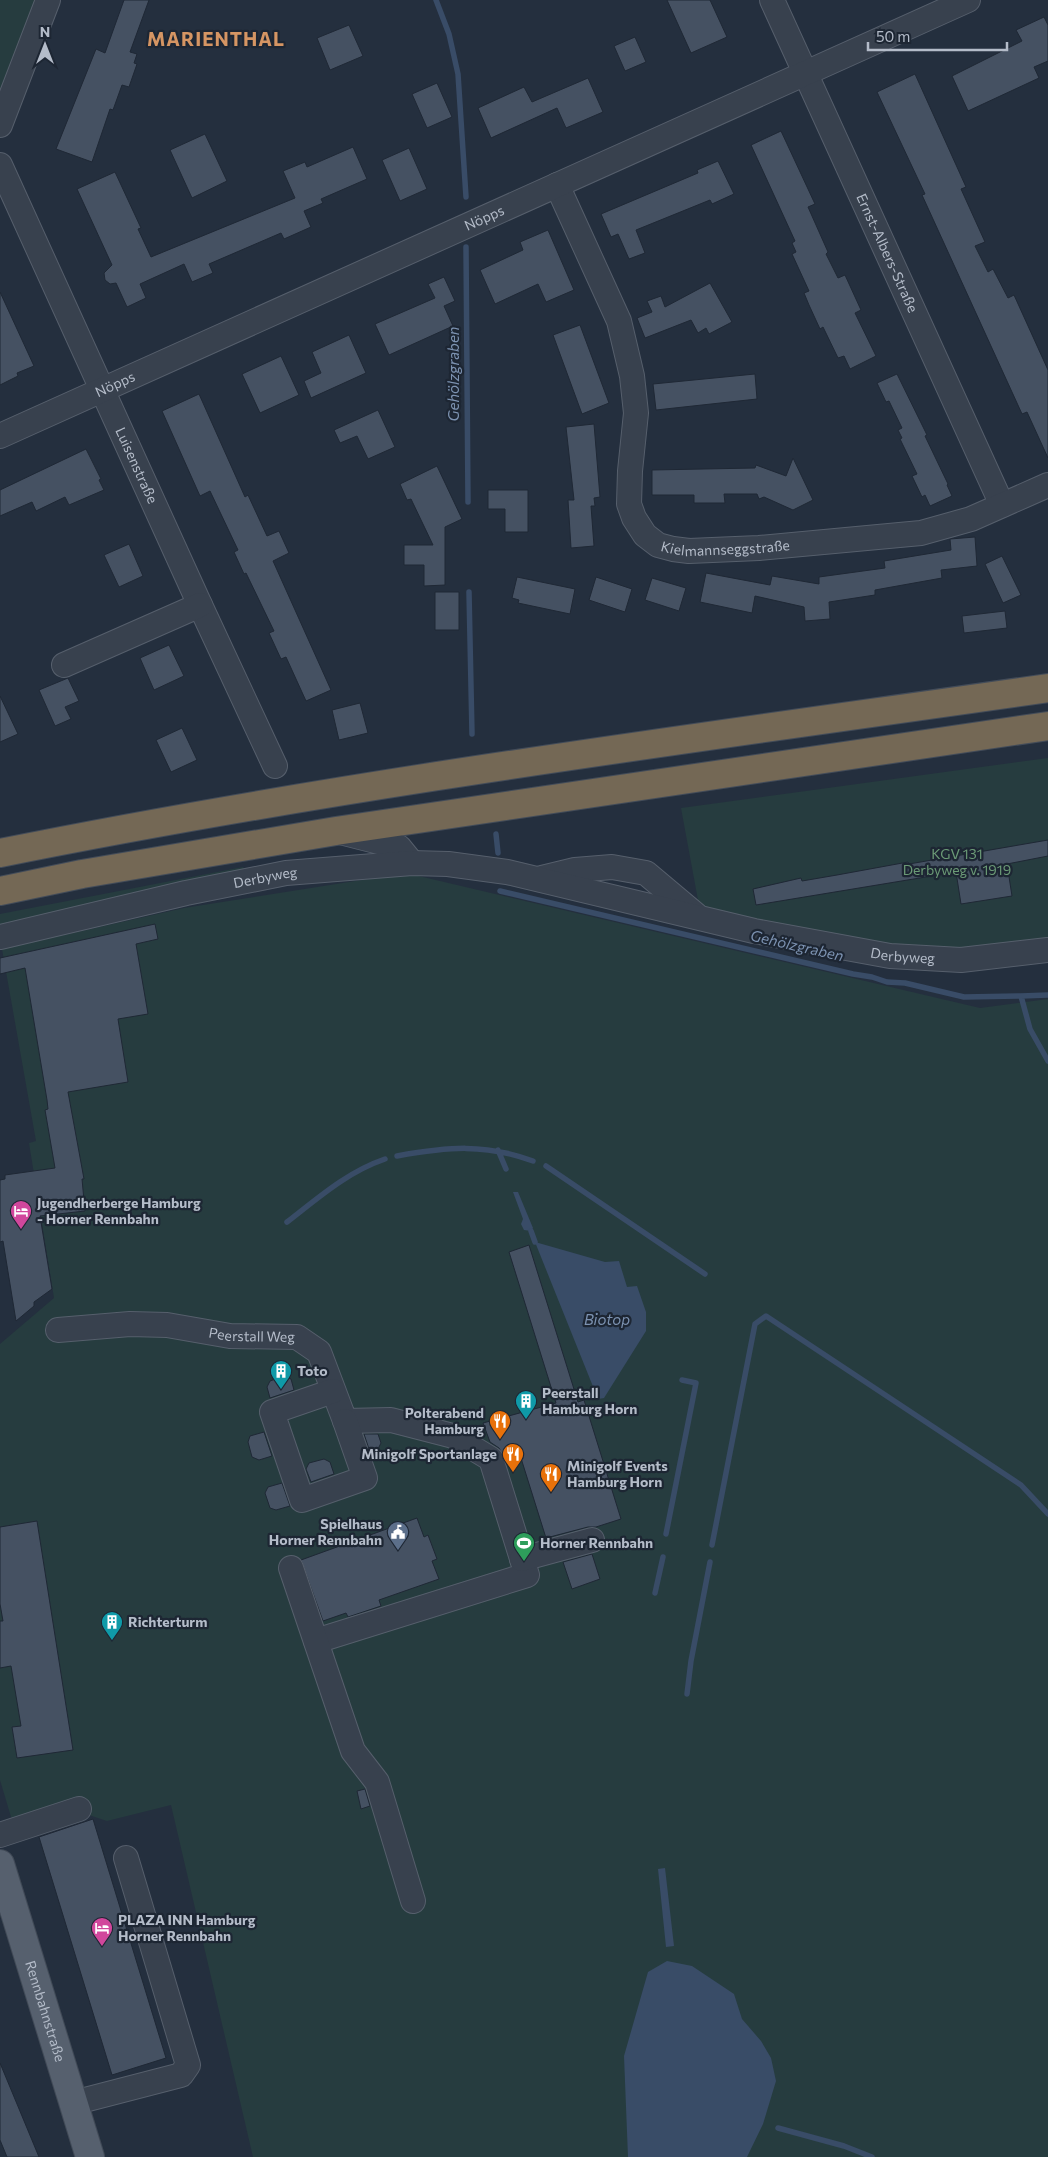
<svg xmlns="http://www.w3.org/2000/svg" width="1048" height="2157" viewBox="0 0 1048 2157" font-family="Commissioner,sans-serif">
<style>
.green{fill:#263c3f}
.water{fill:#394c67}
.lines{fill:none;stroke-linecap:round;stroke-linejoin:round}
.stream{stroke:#394c67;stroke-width:5.5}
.building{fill:#455162;stroke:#1f2835}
.minor-casing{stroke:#565f6c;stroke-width:26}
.major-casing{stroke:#414a57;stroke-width:30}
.highway-casing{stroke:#434c59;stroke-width:30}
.minor{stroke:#38414e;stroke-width:24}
.major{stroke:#56606e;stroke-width:28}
.highway{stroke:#746855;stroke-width:28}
.labels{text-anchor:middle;stroke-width:4.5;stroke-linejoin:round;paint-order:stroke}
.street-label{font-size:14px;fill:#b4bcc9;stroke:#1d2633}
.park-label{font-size:14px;fill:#6b9a76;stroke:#1d2633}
.poi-label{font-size:14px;font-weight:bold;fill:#b4bcc9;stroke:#1d2633;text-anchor:start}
.water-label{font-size:15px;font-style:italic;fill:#7c92b1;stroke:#1d2633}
.district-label{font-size:19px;font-weight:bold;letter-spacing:1px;fill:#d59563;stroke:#1d2633}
</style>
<rect width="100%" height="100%" fill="#242f3e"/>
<path class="green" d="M0,0H39L0,103Z
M1048,758V944L908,952L700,911L681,808Z
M243,867L247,874L0,929V914Z
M406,873L980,1008L1048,999V2157H253L171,1805L107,1821L89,1815L17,1837L0,1780V1344L54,1298L29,1143L36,1141L2,949L184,908Z"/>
<path class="water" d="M513,1192H518L533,1228L531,1231L524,1230L521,1224L523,1219Z
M535,1242L605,1262L619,1261L627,1287L637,1286L646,1312V1331L604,1398L598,1399Z
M665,1868L674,1946L666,1947L658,1869Z
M667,1961L692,1966L734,1994L742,2019L761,2041L771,2058L776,2081L763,2124L747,2157H628L624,2056L648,1972Z"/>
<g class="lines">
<path class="stream" d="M436,0L449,34L458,74L466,197
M466,247L468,502
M469,592L472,734
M496,834L498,853
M500,891L853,974L872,977L887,982L905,983L964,997L1021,996L1030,1029L1048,1061
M1021,996L1048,995
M498,1150L506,1169
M397,1156C448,1147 484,1143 533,1161
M546,1166L705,1274
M287,1222C318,1198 347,1172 385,1159
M531,1231L535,1242
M666,1534L696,1383L682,1380
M712,1545L755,1324L766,1316L1021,1485L1048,1514
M655,1593L663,1557
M687,1694L691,1661L710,1562
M778,2128L844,2146L872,2157"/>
</g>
<path class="building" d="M124,0H149L130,52L137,54L134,63L137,64L129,87L122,85L113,110L110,109L92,162L56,149L96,49L105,53Z
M667,0H710L727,37L691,53Z
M1044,17L1048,25V61L1034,67L1039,78L968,111L952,76L1022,41L1016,30Z
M349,25L363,56L330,70L317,38Z
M635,37L646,62L625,71L614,46Z
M915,74L966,187L961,189L985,242L975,246L988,272L993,269L1008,298L1014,295L1048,370V458L1027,412L1022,414L1017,403L922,195L925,194L877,92Z
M588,78L603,112L566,128L557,108L491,138L478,108L524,87L532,102Z
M437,83L452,117L427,128L412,94Z
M781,131L815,204L808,207L828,252L826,254L838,278L845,275L861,310L855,313L876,356L850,369L844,356L838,358L823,327L820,329L809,305L804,293L809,291L792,254L796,252L792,243L795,241L751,145Z
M205,134L227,181L192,198L170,150Z
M353,147L367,179L321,199L323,203L304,211L311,227L284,239L281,233L209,264L213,273L192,282L184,264L140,284L146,298L127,307L116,283L110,284L105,280L104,273L112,265L77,189L115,172L141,228L138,229L151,257L295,198L283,171L305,162L307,167Z
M409,148L427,189L400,201L382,160Z
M718,161L734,194L712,204L710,200L636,230L645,253L629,259L618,234L611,237L601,214L698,173L697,170Z
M548,230L574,290L546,302L538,284L495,304L480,270L523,250L520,242Z
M444,277L455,301L444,306L453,326L389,355L375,324L435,298L428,284Z
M710,283L732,322L709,334L706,328L698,333L691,320L645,338L637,318L652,312L647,301L661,296L665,307Z
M0,292L34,366L17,373L18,376L0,385Z
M580,325L609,403L582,414L553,335Z
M349,335L366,373L311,398L304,381L321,373L312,352Z
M281,356L299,395L260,413L242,374Z
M755,374L757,399L656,410L653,384Z
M897,374L927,435L925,436L948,484L947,485L952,496L930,506L925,495L922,497L912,476L917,474L900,439L902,438L898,430L902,428L889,401L886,402L877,383Z
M199,394L245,497L248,495L267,536L279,531L289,553L273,561L331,690L306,701L286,657L281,659L269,633L274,631L246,573L244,574L234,552L238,550L210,491L200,496L162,411Z
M378,410L395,447L368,459L357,436L340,443L334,430Z
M594,424L600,497L594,498L595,506H591L594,546L571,548L568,500H574L566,427Z
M86,449L101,479L99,480L104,490L69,505L65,497L36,511L32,502L0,516V490Z
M793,458L813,500L793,510L764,497L759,499L757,494H724L725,503H694V495H652V470L755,468L756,465L786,476Z
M437,466L462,519L445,527V585L424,586V565H404V545H433L411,499L407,500L400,484Z
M488,490H528V532H505V509H488Z
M975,537L977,566L941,570L942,578L875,590V595L829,602L830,619L805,621L804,607L755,596L752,613L700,602L706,573L770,585L772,576L819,584V577L885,568L884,561L951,550L950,539Z
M129,544L143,576L119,587L104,555Z
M1002,556L1021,595L1003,603L985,564Z
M517,577L575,589L570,614L518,603L519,600L512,598Z
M596,577L632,589L625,612L589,600Z
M652,578L686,588L679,611L645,600Z
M435,592H459V630H435Z
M1005,611L1007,628L964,633L962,616Z
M169,645L184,676L154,690L140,658Z
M68,678L79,701L65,707L71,719L55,726L39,690Z
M0,696L18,734L0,742Z
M360,703L368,733L339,740L332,710Z
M182,728L197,760L171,772L156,740Z
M1048,840V856L1007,864L1012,896L961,904L956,872L756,905L753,889L801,878L802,881L837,875L908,862L909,864Z
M155,924L158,939L136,944L148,1014L118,1019L128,1082L68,1092L84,1179H82L85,1211L40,1216L52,1289L34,1302V1306L16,1321L3,1241L0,1242V1180L5,1179V1175L55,1168L45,1110L48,1109L47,1100L25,968L0,974V958Z
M529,1245L578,1402L584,1400L621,1519L596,1527H588L546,1538L520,1455L505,1459L499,1448L490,1442L483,1423L556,1403L509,1252Z
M284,1376L291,1379L294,1390L270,1398L267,1387L270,1381Z
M264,1432L272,1456L259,1460L252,1457L248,1442L250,1436Z
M364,1434H378L381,1443L378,1449L370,1452Z
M324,1459L330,1462L334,1474L311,1482L306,1469L309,1463Z
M282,1483L290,1506L276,1510L270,1508L265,1493L268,1487Z
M417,1518L424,1537L428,1535L437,1559L432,1561L439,1579L379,1600L381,1606L348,1617L346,1613L323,1621L301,1560Z
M37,1521L73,1750L17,1758L12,1727L21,1726L11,1666L0,1668V1621H3L0,1604V1527Z
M592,1554L600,1579L572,1589L563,1562Z
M365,1789L370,1806L361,1809L357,1791Z
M93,1819L166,2058L112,2075L39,1837Z
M0,2063L39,2157H7L0,2140Z"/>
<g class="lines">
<g class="minor-casing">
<g id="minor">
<path id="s1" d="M772,0L1002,505"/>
<path d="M0,125L48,0"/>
<path id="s2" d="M0,165L200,605L275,766"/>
<path id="s3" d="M557,185L619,321L632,376L636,413L630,471L629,504L634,518L645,535L658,545L673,549L689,551L759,548L921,533L971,519L1048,485"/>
<path id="s4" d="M0,436L968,0"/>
<path d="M64,665L200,605"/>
<path d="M340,832L399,847L412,863"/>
<path d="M542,878L575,870L612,867L646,873L696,915"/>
<path id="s5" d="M0,937L186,893L286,873L412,863L448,864L507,872L754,931L890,956L961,960L1048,950"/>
<path id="s6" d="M58,1330L130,1324L167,1325L230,1336L297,1337L319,1352L345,1421L391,1420L453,1436L491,1459L527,1575L316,1641"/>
<path d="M333,1391L272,1412L302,1500L365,1478L345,1421"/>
<path d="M522,1559L592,1540"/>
<path d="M291,1568L353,1751L377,1782L413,1901"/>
<path d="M0,1835L79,1809"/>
<path d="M73,2103L181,2075L188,2065L126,1858"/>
</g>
</g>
<g class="major-casing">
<g id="major">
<path id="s7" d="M0,1864L90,2157"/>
</g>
</g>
<g class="highway-casing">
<path id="highway" d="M0,853C347,783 698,738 1048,688
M0,891L82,874L336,831L1048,726"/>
</g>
<use href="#minor" class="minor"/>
<use href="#major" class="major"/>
<use href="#highway" class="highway"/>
</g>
<defs>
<g id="hotel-pin" transform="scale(1.125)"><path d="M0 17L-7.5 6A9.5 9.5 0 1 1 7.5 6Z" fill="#d1479c" stroke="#1d2633"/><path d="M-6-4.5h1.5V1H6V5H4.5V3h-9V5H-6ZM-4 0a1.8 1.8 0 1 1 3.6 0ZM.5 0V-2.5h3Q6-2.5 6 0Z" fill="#fff"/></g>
<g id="building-pin" transform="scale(1.125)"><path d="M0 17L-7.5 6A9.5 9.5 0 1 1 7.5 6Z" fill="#0f9aa8" stroke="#1d2633"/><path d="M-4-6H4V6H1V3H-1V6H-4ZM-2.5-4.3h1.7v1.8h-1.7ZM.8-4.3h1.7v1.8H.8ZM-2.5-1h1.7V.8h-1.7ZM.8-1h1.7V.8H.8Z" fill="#fff"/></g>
<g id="restaurant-pin" transform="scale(1.125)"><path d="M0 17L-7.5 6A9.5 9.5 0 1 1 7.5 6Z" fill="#e8710a" stroke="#1d2633"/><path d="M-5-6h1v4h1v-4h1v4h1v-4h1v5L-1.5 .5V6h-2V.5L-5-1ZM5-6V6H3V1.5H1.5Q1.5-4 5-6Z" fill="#fff"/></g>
<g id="civic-pin" transform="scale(1.125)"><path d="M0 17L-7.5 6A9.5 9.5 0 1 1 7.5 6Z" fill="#5c6f8a" stroke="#1d2633"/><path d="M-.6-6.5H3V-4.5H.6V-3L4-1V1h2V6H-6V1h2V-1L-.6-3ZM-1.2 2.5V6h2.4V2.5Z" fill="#fff"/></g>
<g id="stadium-pin" transform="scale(1.125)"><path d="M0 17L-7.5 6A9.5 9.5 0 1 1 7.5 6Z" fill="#2e9e5b" stroke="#1d2633"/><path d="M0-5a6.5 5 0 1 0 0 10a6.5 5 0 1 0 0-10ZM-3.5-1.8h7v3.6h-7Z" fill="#fff"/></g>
</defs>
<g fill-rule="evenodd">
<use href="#hotel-pin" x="21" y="1211"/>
<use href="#building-pin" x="281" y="1371"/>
<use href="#building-pin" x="526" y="1401"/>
<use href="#restaurant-pin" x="500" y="1421"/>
<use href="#restaurant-pin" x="513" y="1454"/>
<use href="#restaurant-pin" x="551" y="1474"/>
<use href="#civic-pin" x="398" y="1532"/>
<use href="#stadium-pin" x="524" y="1543"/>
<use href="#building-pin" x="112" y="1622"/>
<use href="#hotel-pin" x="102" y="1928"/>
</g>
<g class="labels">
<g class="street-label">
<text dy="5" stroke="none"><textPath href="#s4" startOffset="531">Nöpps</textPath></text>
<text dy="5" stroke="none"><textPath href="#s1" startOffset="278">Ernst-Albers-Straße</textPath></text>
<text dy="5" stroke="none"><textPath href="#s4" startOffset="126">Nöpps</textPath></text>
<text dy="5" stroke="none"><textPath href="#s2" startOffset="330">Luisenstraße</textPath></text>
<text dy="5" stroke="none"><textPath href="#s3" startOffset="454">Kielmannseggstraße</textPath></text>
<text dy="5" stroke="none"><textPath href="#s5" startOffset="272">Derbyweg</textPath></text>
<text dy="5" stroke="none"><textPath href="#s5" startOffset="920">Derbyweg</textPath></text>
<text dy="5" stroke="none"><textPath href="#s6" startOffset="195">Peerstall Weg</textPath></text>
<text dy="5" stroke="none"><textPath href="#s7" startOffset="154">Rennbahnstraße</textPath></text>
</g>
<g class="park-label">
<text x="957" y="859">KGV 131<tspan x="957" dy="16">Derbyweg v. 1919</tspan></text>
</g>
<g class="poi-label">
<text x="37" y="1208">Jugendherberge Hamburg<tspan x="37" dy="16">- Horner Rennbahn</tspan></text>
<text x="297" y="1376">Toto</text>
<text x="542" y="1398">Peerstall<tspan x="542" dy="16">Hamburg Horn</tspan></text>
<text x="484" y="1418" text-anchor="end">Polterabend<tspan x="484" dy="16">Hamburg</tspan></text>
<text x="497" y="1459" text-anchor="end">Minigolf Sportanlage</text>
<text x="567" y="1471">Minigolf Events<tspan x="567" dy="16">Hamburg Horn</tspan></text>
<text x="382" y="1529" text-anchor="end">Spielhaus<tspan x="382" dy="16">Horner Rennbahn</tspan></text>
<text x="540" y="1548">Horner Rennbahn</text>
<text x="128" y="1627">Richterturm</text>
<text x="118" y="1925">PLAZA INN Hamburg<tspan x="118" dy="16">Horner Rennbahn</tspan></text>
</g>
<g class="water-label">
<text transform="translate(454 374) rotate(-90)" y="5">Gehölzgraben</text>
<text transform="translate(797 946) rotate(13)" y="5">Gehölzgraben</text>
<text x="607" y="1325">Biotop</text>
</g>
<g class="district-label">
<text x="216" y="46">MARIENTHAL</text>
</g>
</g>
<g transform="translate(45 45)" stroke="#1d2633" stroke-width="4" paint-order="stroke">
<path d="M0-4L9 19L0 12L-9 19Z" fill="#b4bcc9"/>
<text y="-8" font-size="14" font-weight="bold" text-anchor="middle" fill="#b4bcc9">N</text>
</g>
<path d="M868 42v8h139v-8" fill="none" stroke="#b4bcc9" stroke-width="2.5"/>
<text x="876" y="42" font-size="15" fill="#b4bcc9" stroke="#1d2633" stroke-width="4" paint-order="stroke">50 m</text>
</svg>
